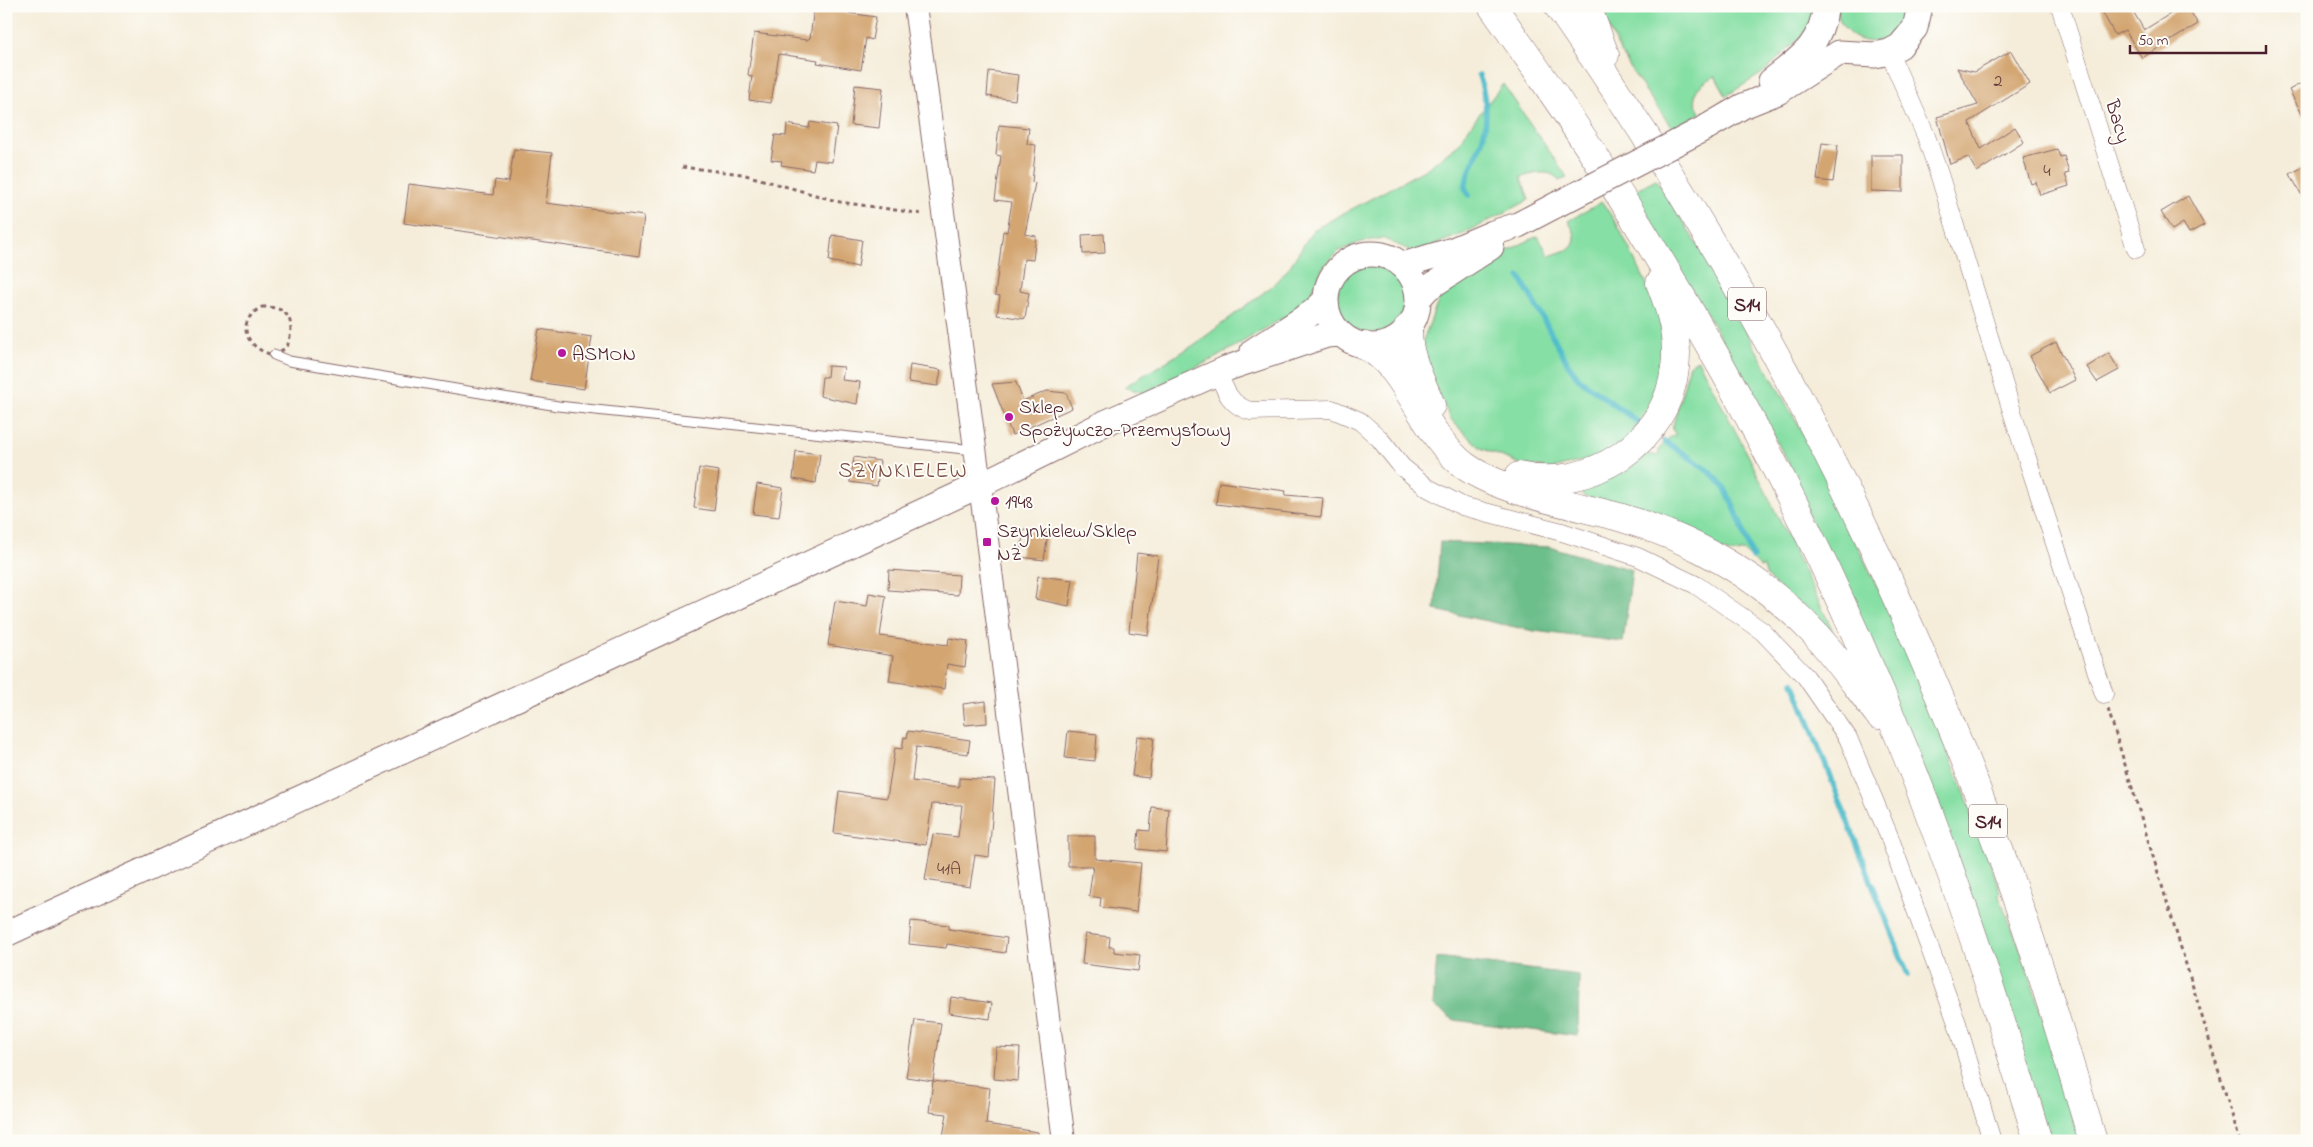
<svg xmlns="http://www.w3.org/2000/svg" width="2313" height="1147" viewBox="0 0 2313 1147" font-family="'Indie Flower',sans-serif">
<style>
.green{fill:#86dfa4;stroke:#687f68}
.forest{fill:#6cbe8a;stroke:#5b6e5a}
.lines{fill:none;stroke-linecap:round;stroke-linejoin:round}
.stream{stroke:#50bcca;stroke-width:5.5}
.building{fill:#d3a571}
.service-casing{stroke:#866768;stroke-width:11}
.minor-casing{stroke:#866768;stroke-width:19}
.tertiary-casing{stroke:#866768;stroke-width:24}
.secondary-casing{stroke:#866768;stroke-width:27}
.motorway-casing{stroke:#866768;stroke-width:29}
.path{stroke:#866768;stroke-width:3;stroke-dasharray:4 4;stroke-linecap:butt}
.service{stroke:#fff;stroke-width:9}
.minor{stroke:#fff;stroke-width:18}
.tertiary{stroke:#fff;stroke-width:22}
.secondary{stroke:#fff;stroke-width:25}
.motorway{stroke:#fff;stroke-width:28}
.secondary-bridge-casing{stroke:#866768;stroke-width:27;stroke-linecap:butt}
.secondary-bridge{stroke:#fff;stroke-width:25}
.poi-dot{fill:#b5179e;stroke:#fdfcf7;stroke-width:2}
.labels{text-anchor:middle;stroke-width:4;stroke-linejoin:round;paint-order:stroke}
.number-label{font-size:18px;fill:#6c403c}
.shield{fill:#fdfcf7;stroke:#806168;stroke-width:1}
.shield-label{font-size:19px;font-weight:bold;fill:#4a1f2b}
.street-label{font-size:20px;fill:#4a1f2b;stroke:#fdfcf7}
.poi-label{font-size:20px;fill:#4a1f2b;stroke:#fdfcf7;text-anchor:start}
.quarter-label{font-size:22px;letter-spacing:1px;fill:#7a4e44;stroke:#fdfcf7}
</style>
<rect width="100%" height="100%" fill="#fdfcf7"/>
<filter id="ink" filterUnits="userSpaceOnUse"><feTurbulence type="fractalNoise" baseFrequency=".02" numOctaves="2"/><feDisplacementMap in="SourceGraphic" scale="10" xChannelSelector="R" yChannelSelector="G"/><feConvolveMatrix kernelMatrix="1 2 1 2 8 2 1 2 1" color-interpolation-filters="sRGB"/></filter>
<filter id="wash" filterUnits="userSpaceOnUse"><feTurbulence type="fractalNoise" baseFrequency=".0096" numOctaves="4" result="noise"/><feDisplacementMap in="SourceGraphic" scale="20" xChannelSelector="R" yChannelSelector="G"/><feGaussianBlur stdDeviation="1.12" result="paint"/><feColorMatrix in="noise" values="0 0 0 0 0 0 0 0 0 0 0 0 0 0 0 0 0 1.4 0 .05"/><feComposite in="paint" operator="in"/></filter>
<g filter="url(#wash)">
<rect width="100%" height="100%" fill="#f5edda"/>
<path class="green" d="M1602,6H1817L1812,26L1764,72L1726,96L1715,76C1695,88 1690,92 1700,113L1673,129C1646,91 1614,52 1602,6Z
M1837,6H1907V8C1902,54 1839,52 1837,6Z
M1503,84L1567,177L1559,180C1549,168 1534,174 1521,177L1529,200L1463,234L1414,252L1382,238L1361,242L1339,251L1323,267L1306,304L1217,357L1144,393L1124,387L1194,345L1271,287L1289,268L1313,230L1426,169L1457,146L1474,121Z
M1656,179L1709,263V267L1745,324L1744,328L1811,448L1810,451L1814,453L1900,636L1978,826L1976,831L1980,834L2000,891L1999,896L2023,956L2022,960L2025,962L2064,1086L2063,1090L2066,1092L2079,1141H2050L1789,464L1718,333L1633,191Z
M1602,202L1618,226L1664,319V385L1628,439L1608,454L1552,469L1520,464L1481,448L1458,427L1451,419L1429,375L1422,343L1441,294L1511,249L1538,236L1549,256L1570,249C1579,240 1574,230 1568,221Z
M1337 299a34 34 0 1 1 68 0a34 34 0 1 1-68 0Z
M1698,360L1749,457L1832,629L1830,634L1767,577L1764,567H1760L1744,551L1737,553H1730L1582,495L1581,491L1626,471L1647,454L1659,456V449L1671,436L1676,435L1672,429L1690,364Z"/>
<path class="forest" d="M1440,542L1550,547L1632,570L1623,642L1534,631L1435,610Z
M1437,958L1579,975L1578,1036L1454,1020L1433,1005Z"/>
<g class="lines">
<path class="stream" d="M1469,195L1465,188C1467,174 1473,164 1478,151C1490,125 1487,102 1479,75
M1520,277L1568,364L1579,379L1639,423
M1664,441C1682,453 1703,464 1718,480C1734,498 1744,535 1753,558
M1793,682L1908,975"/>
</g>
<g id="blocks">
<path class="building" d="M2099,6H2130L2144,30L2183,6H2187L2198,24L2142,58L2125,30L2115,35Z
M814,8L876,17L872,40L866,38L861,70L817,63L818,60L779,54L771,103L749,100L752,76L748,75L754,33L807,40L810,38Z
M2011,51L2030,84L1969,122L1981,149L2015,127L2024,142L1977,172L1968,157L1950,164L1937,117L1978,105L1957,68L1974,72Z
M989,71L1018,75L1015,100L987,96Z
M2307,80V123L2289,90Z
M855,85L883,88L879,128L851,125Z
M810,122L837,126L832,162L815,160L813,170L781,165L782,161L771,160L775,135L786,136L787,124L809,128Z
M999,125L1029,128L1027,144L1036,145L1032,182L1035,183L1025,234L1036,236L1033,260L1024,259L1020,291L1029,293L1025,319L997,315L1000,296L995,295L1003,231L1007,232L1012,202L995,200L1001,156L996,155Z
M1822,143L1838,145L1833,182L1817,180Z
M514,149L552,153L546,203L644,216L639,256L404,223L409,184L493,195L495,180L509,182Z
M2057,149L2060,157L2064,156L2069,173L2065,174L2069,186L2040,195L2036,182L2031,184L2023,158Z
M1871,155H1903V192L1871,191Z
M2307,165V205L2290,174Z
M2188,196L2204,225L2189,233L2183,223L2172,230L2161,212Z
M1104,234L1105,253L1083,254L1082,235Z
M832,235L862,240L858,267L829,261Z
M539,329L592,337L584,389L530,381Z
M2056,342L2075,380L2050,393L2030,356Z
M2109,353L2119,370L2097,382L2087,367Z
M910,365L941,370L938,386L908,382Z
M828,366L844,367L842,380L860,382L857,404L820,396L822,377H827Z
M1016,382L1023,401L1047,391L1066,393L1072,408L1012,435L992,384Z
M796,451L820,454L816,483L793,479Z
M854,457L880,461L877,486L850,482Z
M699,468L719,471L714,511L694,508Z
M1219,482L1286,491L1285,495L1323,498L1321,517L1216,504Z
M757,484L783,488L779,517L753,514Z
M1024,530L1048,533L1044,560L1020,557Z
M1137,553L1158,556L1148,635L1129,632Z
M889,570L959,575L958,595L888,590Z
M1038,576L1073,580L1069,606L1035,599Z
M869,593L886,596L880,636L948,645L949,638L968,641L965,667L947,664L944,689L889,681L893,656L828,645L835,601L867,606Z
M986,701L987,723L965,725L963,704Z
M908,731L970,740L968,754L916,747L912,781L959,787V778L995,780L989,857L975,855L970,887L925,880L933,834L958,837L962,805L932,804L926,845L834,833L839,791L887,798L895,748L902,749L904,737L907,738Z
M1068,731L1097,734L1095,761L1065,758Z
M1137,736L1154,738L1149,778L1132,776Z
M1152,807L1169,809L1166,852L1137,849L1139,830L1150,831Z
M1068,836H1095V859L1141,863L1136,912L1100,907L1101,898L1089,896L1093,866H1068Z
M911,921L949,925V929L1007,938L1005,953L947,944L946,948L909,944Z
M1085,934L1110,937L1109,947H1114V952L1140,955L1138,971L1082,964Z
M951,997L992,1003L990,1019L949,1013Z
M915,1020L941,1023L933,1081L906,1077Z
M996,1047L1020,1048L1018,1081L994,1079Z
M933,1081L990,1088L986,1124L1038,1132V1141H970L943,1136L947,1114L929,1112Z"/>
</g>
</g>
<g filter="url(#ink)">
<use href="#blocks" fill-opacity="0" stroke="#866768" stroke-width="1"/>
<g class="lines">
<g class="service-casing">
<path id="service" d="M274,355L289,361L558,406L974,450"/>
</g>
<g class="minor-casing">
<path id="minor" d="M2060,6L2136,249
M1889,52L1926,136L1940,177L2015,421L2104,694
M1218,372C1225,391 1230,405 1250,411L1332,409L1360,421L1379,438L1402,467L1428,488L1462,506L1562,532L1638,557L1696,585L1762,631L1806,677L1848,738L1889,836L1957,1023L1992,1141"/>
</g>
<g class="tertiary-casing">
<path id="tertiary" d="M915,6L980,485L1064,1141"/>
</g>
<g class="secondary-casing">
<path id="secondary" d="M1771,81C1801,57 1820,47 1826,6
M1707,127L1743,106L1778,92L1839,53L1875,55L1889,52L1900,46L1915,28L1920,6
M1326 300a46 46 0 1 1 92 0a46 46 0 1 1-92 0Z
M1403,265L1453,250L1493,233L1518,225L1558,204
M1419,298L1428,288L1491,247
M1253,351L1313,312L1326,300
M6,934L980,485L1105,423L1228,368L1327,335L1340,334"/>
</g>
<g class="motorway-casing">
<path id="motorway" d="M1492,6C1659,238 1801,490 1907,756C1957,881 1999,1011 2038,1141
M1558,6C1744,270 1895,559 2004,863C2037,955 2065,1048 2093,1141
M1587,6L1605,55
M1408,328C1407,356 1421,380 1431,405
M1365,346C1406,364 1423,435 1465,466C1501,492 1575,505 1619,517C1691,538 1761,576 1813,632C1837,657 1857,687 1879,715
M1519,476C1590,493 1667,442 1675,368C1679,338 1671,311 1660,283"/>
</g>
<path class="path" d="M682,167L742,174L840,202L923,214
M262,307C290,306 296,322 287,347L274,355C247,350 233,322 262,307Z
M2108,709L2240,1141"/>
<use href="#service" class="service"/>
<use href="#minor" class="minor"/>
<use href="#tertiary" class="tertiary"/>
<use href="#secondary" class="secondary"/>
<use href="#motorway" class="motorway"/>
<g class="secondary-bridge-casing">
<path id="secondary-bridge" d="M1558,204L1707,127"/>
</g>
<use href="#secondary-bridge" class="secondary-bridge"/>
</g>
</g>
<g class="poi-dot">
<circle cx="562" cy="353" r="5"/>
<circle cx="1009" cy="417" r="5"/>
<circle cx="995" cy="501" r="5"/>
<rect x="982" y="537" width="10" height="10" rx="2.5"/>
</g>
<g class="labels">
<g class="number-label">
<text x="1998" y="86">2</text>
<text x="2047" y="176">4</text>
<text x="949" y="874">41A</text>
</g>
<g class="shield">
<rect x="1728" y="287.5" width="38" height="33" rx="4"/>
<rect x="1969" y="804.5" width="38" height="33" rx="4"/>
</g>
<g class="shield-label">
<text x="1747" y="311">S14</text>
<text x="1988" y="828">S14</text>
</g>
<g class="street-label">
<text transform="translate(2119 121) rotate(73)" y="7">Bacy</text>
</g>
<g class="poi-label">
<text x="572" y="360">ASMON</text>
<text x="1019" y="413">Sklep<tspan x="1019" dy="23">Spożywczo-Przemysłowy</tspan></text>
<text x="1005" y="508">1948</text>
<text x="997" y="537">Szynkielew/Sklep<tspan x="997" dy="23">NŻ</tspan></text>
</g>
<g class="quarter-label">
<text x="903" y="477">SZYNKIELEW</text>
</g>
</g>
<rect width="2313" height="1147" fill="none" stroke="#fdfcf7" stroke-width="25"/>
<path d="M2130 45v8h136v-8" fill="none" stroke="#4a1f2b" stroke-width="2.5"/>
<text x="2138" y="45" font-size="15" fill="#4a1f2b" stroke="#fdfcf7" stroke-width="4" paint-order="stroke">50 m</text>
</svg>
